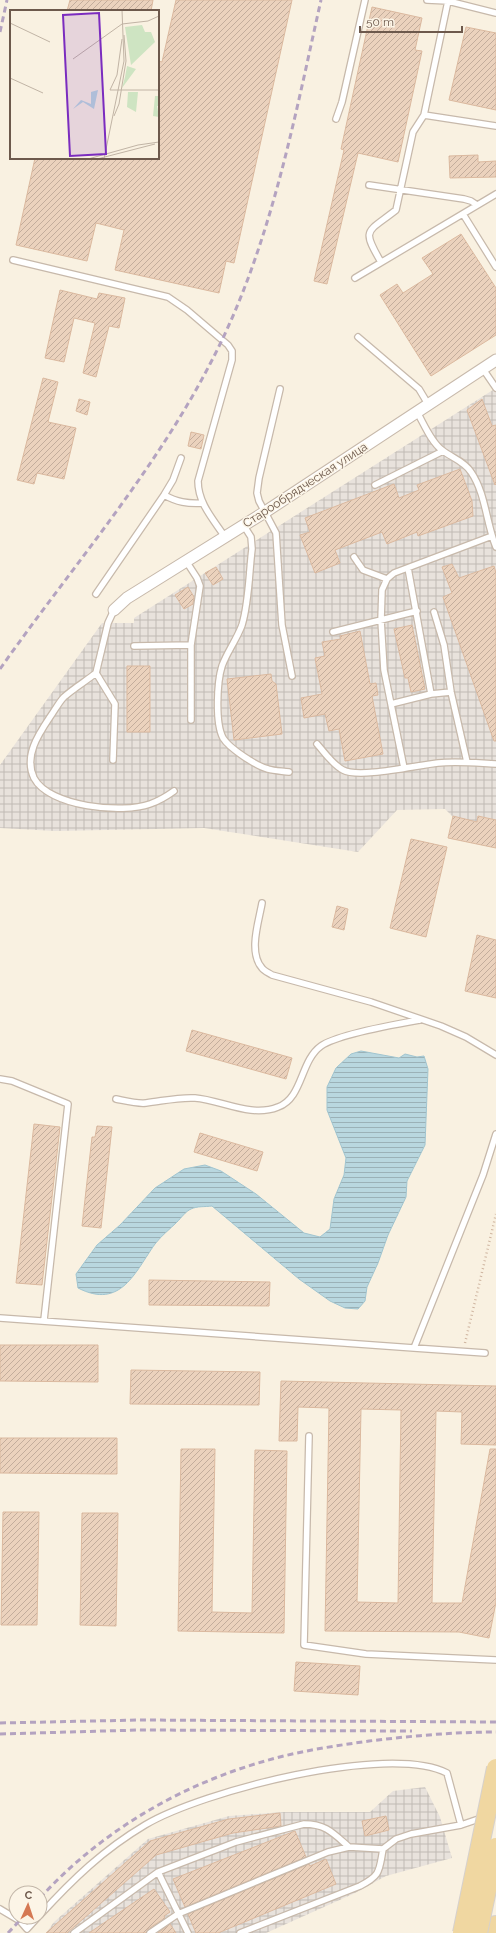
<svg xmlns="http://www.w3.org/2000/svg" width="496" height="1933" viewBox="0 0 496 1933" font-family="Raleway,sans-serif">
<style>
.industrial{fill:url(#industrial-grid)}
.water{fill:url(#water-rules);stroke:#a1c5d0}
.building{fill:url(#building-hatch);stroke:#dbb99f;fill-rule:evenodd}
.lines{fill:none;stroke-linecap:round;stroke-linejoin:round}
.service-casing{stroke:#c7b9ab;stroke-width:8}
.minor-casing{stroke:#c7b9ab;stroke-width:13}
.primary-casing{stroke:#d6d1cd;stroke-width:20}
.path{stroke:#cfb5a0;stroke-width:2.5;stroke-dasharray:1 3;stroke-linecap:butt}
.service{stroke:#fff;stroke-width:5.5}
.minor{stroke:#fff;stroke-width:11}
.primary{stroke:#f0d7a1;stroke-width:18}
.rail{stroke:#b4a3c0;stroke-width:3;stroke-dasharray:6 4;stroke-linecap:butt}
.primary-bridge-casing{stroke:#d6d1cd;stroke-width:20;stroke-linecap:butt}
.primary-bridge{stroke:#f0d7a1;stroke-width:18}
.labels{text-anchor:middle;stroke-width:3;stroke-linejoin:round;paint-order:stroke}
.street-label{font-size:12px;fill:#6d594c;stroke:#fcf5e7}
.inset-road{fill:none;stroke:#c1b4a5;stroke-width:1}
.view{fill:#7b2cbf;fill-opacity:0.15;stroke:#7b2cbf;stroke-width:2}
.inset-edge{fill:none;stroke:#6d594c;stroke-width:2}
</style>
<defs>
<pattern id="industrial-grid" width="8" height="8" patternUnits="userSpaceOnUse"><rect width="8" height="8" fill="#e8e2dc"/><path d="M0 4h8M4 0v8" fill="none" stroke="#c0bab5"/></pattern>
<pattern id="water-rules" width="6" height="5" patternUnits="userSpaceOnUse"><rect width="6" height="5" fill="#b9d7df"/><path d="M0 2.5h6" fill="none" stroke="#9bb1b7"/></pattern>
<pattern id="building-hatch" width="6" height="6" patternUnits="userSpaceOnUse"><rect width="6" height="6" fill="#ebd2bd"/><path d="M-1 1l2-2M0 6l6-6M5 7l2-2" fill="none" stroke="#c3ad9c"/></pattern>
</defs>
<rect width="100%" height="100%" fill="#f9f1e1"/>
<path class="industrial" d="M496,388V820L478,816L477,822L453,817L445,809L397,810L358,852L204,828L55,831L0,828V765L102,623H134V618Z
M425,1787L440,1817L452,1858L386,1876L353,1894L266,1933H46L54,1922L148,1839L229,1816L284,1812H370L393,1791Z"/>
<path class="water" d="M361,1051L399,1058L405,1054L417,1057L424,1056L428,1069L425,1145L407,1181L406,1197L388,1235L378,1263L367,1287L365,1301L358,1309L345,1308L330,1301L299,1279L212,1206C205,1207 197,1206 191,1209C186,1211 181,1218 177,1222C170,1229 161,1236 155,1244C135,1272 121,1310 78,1288L76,1274L97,1245L120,1225L155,1188L184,1169L205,1165L221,1171L256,1194L304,1233L320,1237L330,1229L334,1199L344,1175L346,1158L327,1110V1087L336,1068L351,1054Z"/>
<path class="building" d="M70,0H153L151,11H67Z
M176,0H292L234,263L226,261L219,293L115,270L124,230L96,223L87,261L16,245L35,158H158V61L162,62Z
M372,7L422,18L415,50L422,51L398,162L358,153L327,284L314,281L344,150L341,149Z
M466,27L496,33V110L449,100Z
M478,155V162L496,161V177L450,178L449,156Z
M461,234L496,288V335L431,376L380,295L397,284L403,293L433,274L422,258Z
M60,290L97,299L99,293L125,298L119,328L109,326L96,377L83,373L95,323L74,318L64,362L45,358Z
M43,378L58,382L48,422L76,428L64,479L37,473L34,484L17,480Z
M79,399L90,402L87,415L76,411Z
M482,399L492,426L496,425V484L495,485L467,410Z
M191,432L204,435L201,449L188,446Z
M460,469L472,501L473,516L418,536L417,532L387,544L382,532L335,550L340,563L315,573L300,535L310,532L305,518L394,484L399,498L419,490L417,485Z
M452,564L459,578L494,566L496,573V741H494L443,597L452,593L442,567Z
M216,567L223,579L213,585L205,573Z
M188,587L194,597L193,604L184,609L175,595Z
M412,625L425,689L411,692L408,678H405L394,629Z
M360,631L370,684L376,683L378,695L372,696L383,754L345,761L339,729L329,731L325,714L304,718L301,698L322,694L315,658L325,656L322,642L341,639L340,636Z
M127,666H150V732H127Z
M271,674L272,681L276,684L282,734L234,740L227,679Z
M453,816L477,822L478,816L496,820V848L448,838Z
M411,839L447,847L426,937L390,928Z
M337,906L348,909L344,930L332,927Z
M477,935L496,940V998L465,991Z
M192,1030L292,1058L286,1079L186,1051Z
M34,1124L60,1127L42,1285L16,1283Z
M97,1126L112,1127L101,1228L82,1226L92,1137H95Z
M200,1133L263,1152L257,1171L194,1152Z
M149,1280L270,1282L269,1306L149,1305Z
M0,1345H98V1382L0,1381Z
M131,1370L260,1372L259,1405L130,1404Z
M281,1381L496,1386V1445L461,1444L462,1412L436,1411L432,1603H462L490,1449H496V1602L489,1638L459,1632L325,1631L329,1408L298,1407L297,1441H279ZM361,1409L401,1410L398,1603L357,1602Z
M0,1438H117V1474L0,1473Z
M181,1449H215L212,1612L252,1613L255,1450L287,1451L284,1633L178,1631Z
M3,1512H39L37,1625H1Z
M82,1513H118L116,1626L80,1625Z
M296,1662L360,1666L358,1695L294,1691Z
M280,1813L281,1826L233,1833L156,1855L67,1933H46L150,1841L229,1819Z
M386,1816L389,1830L365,1836L362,1821Z
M295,1831L306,1857L185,1907L173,1879Z
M326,1859L336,1884L218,1933H196L188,1914L309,1864L310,1866Z
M154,1889L170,1912L164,1916L165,1918L148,1929L146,1933H89Z
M170,1924L176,1933H158Z"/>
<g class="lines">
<g class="service-casing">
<path id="service" d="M427,0L448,1L496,13
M424,115L496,126
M336,119L342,102L365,0
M369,185L464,199L471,201L477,205
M463,214L496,267
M13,260L168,297L187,310L228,345L232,351V360L198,481C198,503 213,519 225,537
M381,262C361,228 367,233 396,210L413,132L424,115L448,1
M355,278L496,194
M358,337L419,389L428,404
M483,369L496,388
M280,389L259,478L257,493L259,501L276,533L282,625L292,676
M417,412C424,424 431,442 442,450C452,458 464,461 471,472C486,494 486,523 496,547
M375,485L443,451
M164,495C177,502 187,504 203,503
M244,526L251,537L252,549C249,573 249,602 242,625C237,639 227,652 222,666C217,682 215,723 223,738C229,748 256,766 268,769C274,771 282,771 289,772
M354,557L363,570L387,579
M186,561L197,578L200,586L191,645V720
M408,568L431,694
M96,594L164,495L173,480L181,458
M434,612L444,645L451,692L467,762
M333,632L417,611
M134,646L191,645
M96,673L108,623L114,610
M391,704L431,694L451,692
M317,744C325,753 333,765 343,770C359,779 417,765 438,763C457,761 476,763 496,764
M113,760L115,704L96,673C86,681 74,688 64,697C60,701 56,708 52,714C40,732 23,755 34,778C49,807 123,814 150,804C159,801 167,796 174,791
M404,768L384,670L381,620L382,590L387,579L394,573L492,536
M262,903C259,921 248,952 262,968C264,971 269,973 272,975L371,1002L441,1026L466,1037L496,1055
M0,1079L12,1081L68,1104L44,1320
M116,1099C126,1101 137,1104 146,1103C163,1101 178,1097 195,1098C221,1100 251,1118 278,1107C303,1098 300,1061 321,1046C338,1034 397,1024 420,1020
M0,1318L414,1348L483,1175L496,1134
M414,1348L485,1353
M309,1436L304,1645L366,1654L496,1660
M158,1872L188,1933
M0,1909L20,1921L27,1929L38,1917
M40,1915C73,1879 103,1850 145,1825C202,1791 388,1743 447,1773L461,1825
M74,1933L158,1872L236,1842L304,1824C326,1824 333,1833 349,1847
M150,1933L178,1914L328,1852L349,1847L383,1849
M240,1933L360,1886C381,1875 379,1871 383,1849L396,1839L411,1834L461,1825L496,1813"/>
</g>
<g class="minor-casing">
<path id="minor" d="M114,610L127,598L265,512L496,360"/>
</g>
<g class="primary-casing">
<path id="primary" d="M466,1932L496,1925"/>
</g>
<path class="path" d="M465,1343L496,1214"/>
<use href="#service" class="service"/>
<use href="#minor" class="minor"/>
<use href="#primary" class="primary"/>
<path class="rail" d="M0,32L7,0
M0,669C71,568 153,474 210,364C270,250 293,125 321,0
M0,1723L139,1720L496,1722
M0,1734L139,1730L412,1731
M40,1898C100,1832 180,1785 265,1761C299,1751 334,1746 369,1741C411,1736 454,1732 496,1732
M8,1933L23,1917"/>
<g class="primary-bridge-casing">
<path id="primary-bridge" d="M462,1933L496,1768
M478,1933L496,1847"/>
</g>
<use href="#primary-bridge" class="primary-bridge"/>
</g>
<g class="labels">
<g class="street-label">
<text transform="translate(305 485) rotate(-33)" y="4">Старообрядческая улица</text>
</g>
</g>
<g transform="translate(10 10)">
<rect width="149" height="149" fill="#f9f1e1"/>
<path d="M117,56L126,59L112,78L115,67Z" fill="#cee4c2"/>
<path d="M118,82H128L126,102L117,97ZM145,86H149V96H147L149,107L143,106Z" fill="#cee4c2"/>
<path d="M132,15L135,22H141L145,32L121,55L115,17Z" fill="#cee4c2"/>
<path d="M88,80L84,99L73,92L63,99L71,90L81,94V82Z" fill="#b9d7df"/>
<path class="inset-road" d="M0,13L40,32M112,29L107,65L100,80H149M63,49L112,14L138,11L149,6M0,68L33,83M104,106L109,94L116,51L114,25M78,149L128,135L149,132M87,149L145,134M94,149L114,51L112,0"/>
<path class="view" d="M89,3L96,144L60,146L53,5Z"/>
<rect width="149" height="149" class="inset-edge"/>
</g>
<g transform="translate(28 1905) rotate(3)"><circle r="19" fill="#fcf5e7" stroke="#c3b7a9"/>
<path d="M0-3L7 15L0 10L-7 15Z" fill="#d57954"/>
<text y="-6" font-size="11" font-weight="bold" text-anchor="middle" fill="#6d594c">С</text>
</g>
<path d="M360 26v6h102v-6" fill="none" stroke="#6d594c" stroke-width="2"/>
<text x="366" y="26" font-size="12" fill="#6d594c" stroke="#fcf5e7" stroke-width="3" paint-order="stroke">50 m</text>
</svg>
